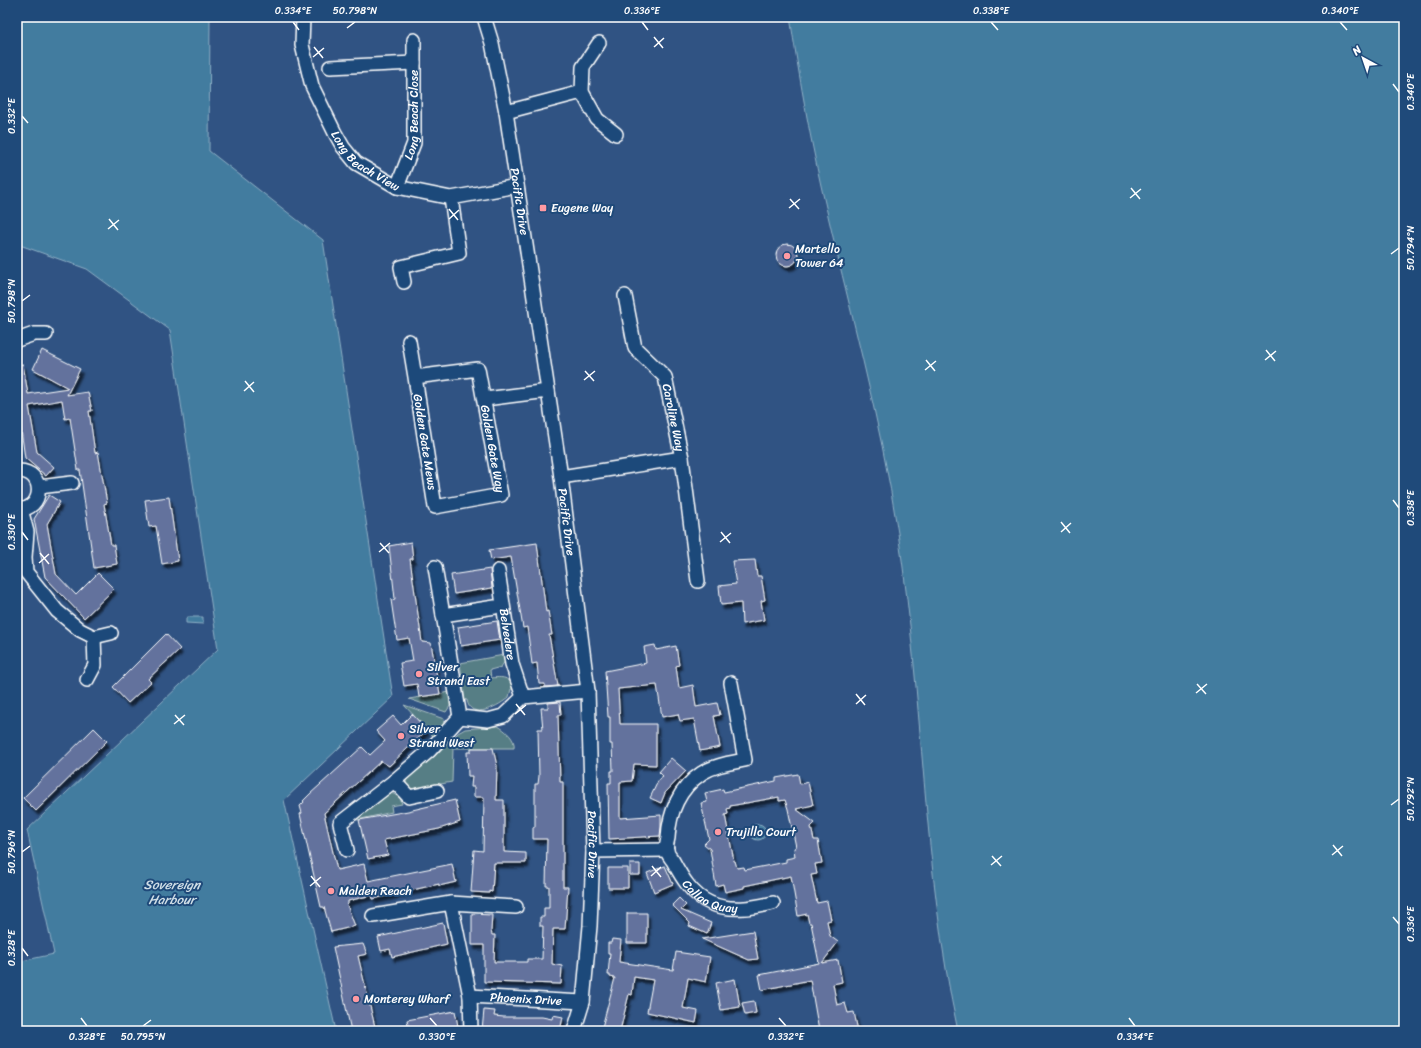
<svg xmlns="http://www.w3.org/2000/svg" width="1421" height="1048" viewBox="0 0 1421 1048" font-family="Sriracha,sans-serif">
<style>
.green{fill:#567e85;stroke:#aabec2}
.water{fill:#437b9f;stroke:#8eb0c5}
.building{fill:#63729d;stroke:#fff;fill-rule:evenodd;filter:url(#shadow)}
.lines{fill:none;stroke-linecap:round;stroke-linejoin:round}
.street-casing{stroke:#fff;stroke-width:16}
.street{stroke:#1f4a7a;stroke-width:13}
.ticks{fill:none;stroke:#fff;stroke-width:1.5}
.poi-dot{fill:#ff9aa2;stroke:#1f4a7a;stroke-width:1.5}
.labels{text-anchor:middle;stroke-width:4;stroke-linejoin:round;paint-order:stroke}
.street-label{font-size:12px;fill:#fff;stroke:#1f4a7a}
.poi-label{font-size:12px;fill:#fff;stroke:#1f4a7a;text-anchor:start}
.water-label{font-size:13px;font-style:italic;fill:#d0dee7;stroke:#1f4a7a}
.neatline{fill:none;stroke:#fff;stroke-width:1.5}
.ticks-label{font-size:10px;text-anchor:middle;fill:#fff}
</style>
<defs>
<filter id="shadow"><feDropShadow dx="2.5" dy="4.5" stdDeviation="1" flood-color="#0009"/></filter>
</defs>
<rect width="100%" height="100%" fill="#305383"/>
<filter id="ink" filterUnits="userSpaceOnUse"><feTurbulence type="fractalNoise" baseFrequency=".025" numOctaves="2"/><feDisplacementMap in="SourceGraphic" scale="8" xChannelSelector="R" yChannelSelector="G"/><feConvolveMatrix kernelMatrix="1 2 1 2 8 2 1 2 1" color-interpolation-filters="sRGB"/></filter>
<g filter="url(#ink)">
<path class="green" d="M504,655L505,661L501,667L490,670L491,678C502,677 510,676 513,689H511L509,697C501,705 470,722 467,700H465L460,663Z
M450,692V706L446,712L409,699Z
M404,705L444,719L443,726L434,737Z
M498,726C505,730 516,739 514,748H453L452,782L412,789L408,788L406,782L408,777L433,758L458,733L465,729Z
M388,793L394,794L400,798L402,804L391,806L392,812L348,822Z"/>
<path class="water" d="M21,17H210L209,151L323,240L393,697L284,800L336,1031H17V962L54,954L27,830L218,649L170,330L87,269L17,244V28Z
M790,17H1404V1031H958C922,868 924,698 898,533C880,417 848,304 822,190C809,133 799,75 790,17Z
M188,617H203V624L186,623V618Z
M750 832a8 8 0 1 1 16 0a8 8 0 1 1-16 0Z"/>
<path class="building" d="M776 255a11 11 0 1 1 22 0a11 11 0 1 1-22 0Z
M42,350L80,369L67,395L88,392L92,411H89L95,453L98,452L107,503L104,504L111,545H114L117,564L94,568L80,470H78L70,418L65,419L62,400L29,406L37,452L54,467L46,476L25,458L17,402V365L23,364L28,394L68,388L33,369Z
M49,495L60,502L47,524L56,574L76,595L98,573L114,589L84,618L45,577L34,519Z
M169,497L178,561L162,564L156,526L149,527L145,500Z
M411,542L413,559H410L422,642L431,643L440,694L419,697L417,684L404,686L400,663L413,661L409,638L397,640L391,600L395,599L389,546Z
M537,543L546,612L548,611L552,635H549L558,686L545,687V684H539L537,663L532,664L527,627L523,628L511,557L491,560L489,550Z
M755,560L757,576H761L765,600L761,601L764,620L742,624L741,603L721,605L719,586L736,584L732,561Z
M490,569L492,588L454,594L451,575Z
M497,621L500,640L461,646L458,627Z
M166,634L180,649L148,679L151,682L128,703L113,687Z
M655,645L656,650L676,646L679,665L676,666L679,688L693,685L696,707L717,703L720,715L714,716L720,747L700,751L694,719L680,721L678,714L662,717L657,685L618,689L620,724H656V765L634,764L632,781L620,782V818L661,815V827L660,836L609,839L608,783H611V771H613L612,744H610V717H608L605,671L646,663L644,647Z
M560,702L561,715H558L560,782H563V887H568L565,929H553L552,964L562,966L561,984L484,982V945H472V914L492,915L491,931L492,935H495L494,962H527V959H542L543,926H540V917H544V908H549V886H546L547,839H533V827H535V784H538L539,776L538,729H543L541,708H548V703Z
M412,714L427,730L389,766L381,761L324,813L337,870L364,864L368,881L452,864L456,882L439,886V884L373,899L372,895L348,901V904L347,905L355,926L331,932L324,907H321L300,814L302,813L300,806L304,802L303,801L310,794L362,747L370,755L385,741L376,731L393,716L401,725Z
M94,728L107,741L36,811L23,798Z
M471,748H493L497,766L496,800H504V852L526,853V863H494L492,892L489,891V893L471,892L474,850L483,851L484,797H474V787H471L472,776H468L467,752H471Z
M671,758L686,771L665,793L661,803L650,798L659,779L663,776L659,772Z
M798,774L800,784L808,782L813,805L796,809L815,823L811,827L814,840H818L822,863L815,864L817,874L811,875L817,903L827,901L831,920L827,921L830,936L838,942L822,963L838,960L842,982L833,984L837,1005L845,1003L848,1013L854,1012L858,1031H819L810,980L762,990L759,975L819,963L811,923H809L807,914L798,916L791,876L744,886V888L725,892L723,884L716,886L710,849L704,844L709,839L701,803L707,802L705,793L723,789L724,792L776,781V778ZM779,797V801L785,800L788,809L796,847L794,848L795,857L786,859V862L745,870L744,867L737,868L735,861H734L725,815L728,814L727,809L730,808V806Z
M455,800L460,822L439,829L384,840L388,855L368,859L359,820L408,811Z
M630,864H640V875H630Z
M665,866L673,884L654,892L647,873Z
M608,868H628V888H608Z
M679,898L686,905L681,910L711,923L707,934L689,926L690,923L672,905Z
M627,913H647V943H627Z
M443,923L447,944L392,957L390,949L381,951L378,937Z
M753,931L758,959L749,960L702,939Z
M612,939L621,940L619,962L673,970L676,952L710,957L706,982L688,978L683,1008L698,1011L696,1023L647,1012L653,980L634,977L632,995L629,994L620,1031H601L615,978L610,977V975H608L610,953H608V943H611Z
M363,944L367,954L358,956L376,1031H351L333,947Z
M735,979L740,1007L721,1010L716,983Z
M754,1001L756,1013L745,1015L742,1003Z
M484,1010L495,1011L494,1016L504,1017H542L552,1019L553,1015L563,1017L560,1031H482Z
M455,1011L459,1031H409L407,1020Z"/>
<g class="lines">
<g class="street-casing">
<g id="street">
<path id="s1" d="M303,17L302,45L312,86L335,133L343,147L356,163L397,187L451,198L517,186"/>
<path id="s2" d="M484,17L492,43L506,112L561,477L588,691L593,851L590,926L583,1002L574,1031"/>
<path d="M599,43L583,67L582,92L597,119L616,134"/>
<path d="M330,67L414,63"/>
<path d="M506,112L582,92"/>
<path id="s3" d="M397,187L414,143V40"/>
<path d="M404,282L401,267L459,253L451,198"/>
<path id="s4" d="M625,296L635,348L665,377L682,458L698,581"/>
<path d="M17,340L34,334H46"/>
<path id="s5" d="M409,341L415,377L478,369L501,495L435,507L415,377"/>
<path d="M485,399L548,391"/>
<path d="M17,471C46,469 45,512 17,509"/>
<path d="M561,477L682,458"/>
<path d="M39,487L72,483"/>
<path d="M21,509L27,532L25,557L26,572L57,611L80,630L94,637L111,633"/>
<path d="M435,567L460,717"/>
<path id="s6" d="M498,571L512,664L523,697"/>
<path d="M443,615L495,607"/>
<path d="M87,680L95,665L94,637"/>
<path id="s7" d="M731,683L745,760C730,763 715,765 702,773C679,788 669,813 668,838C667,842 666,847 667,850C667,854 671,858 673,861C682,878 692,895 710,903C730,912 753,908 773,903"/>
<path d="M460,717L488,720L503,716L523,697L588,691"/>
<path d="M394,781L409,797L437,791"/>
<path d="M347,850L340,823L394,781L429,751L460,717"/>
<path d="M593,851L667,850"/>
<path d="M451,903L516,907"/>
<path d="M373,916L451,903L470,996L471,1031"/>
<path id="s8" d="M470,996L583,1002"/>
</g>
</g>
<use href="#street" class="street"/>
</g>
</g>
<path class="ticks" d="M293,22L299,30M642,22L648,30M991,22L998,30M1340,22L1347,30M347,28L355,22M654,37L663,48M314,47L323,58M654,47L664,38M313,57L324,48M1393,84L1399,92M22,116L28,123M1131,188L1140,199M1130,198L1141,189M790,199L799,209M789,208L800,199M449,209L458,220M109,219L118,230M449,219L459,210M108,229L119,220M1391,254L1399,248M22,301L30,295M1266,350L1275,361M926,360L935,371M1265,360L1276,351M925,370L936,361M585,371L594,381M584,380L595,371M245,381L254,392M244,391L254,382M1393,500L1399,508M1061,522L1070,533M22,532L28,540M721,532L730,543M1061,532L1071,523M720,542L731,533M380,543L389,553M379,552L390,543M40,553L49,564M39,563L49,554M1197,684L1206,694M1196,693L1207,684M856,694L865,705M516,704L525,715M856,704L866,695M515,714L526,705M175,715L184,725M174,724L185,715M1391,805L1399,799M1333,845L1342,856M22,852L30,846M1332,855L1343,846M992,856L1001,866M991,865L1002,856M652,866L661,877M311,876L320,887M651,876L661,867M310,886L321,877M1393,917L1399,924M22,948L28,956M81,1018L87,1026M430,1018L437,1026M779,1018L786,1026M1129,1018L1135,1026M143,1026L151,1020"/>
<g class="poi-dot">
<rect x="539" y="204" width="8" height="8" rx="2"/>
<circle cx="787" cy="256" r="4"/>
<circle cx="419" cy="674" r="4"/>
<circle cx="401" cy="736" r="4"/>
<circle cx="718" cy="832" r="4"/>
<circle cx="331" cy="891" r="4"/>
<circle cx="356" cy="999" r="4"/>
</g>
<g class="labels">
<g class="street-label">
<text dy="4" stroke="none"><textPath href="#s3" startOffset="75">Long Beach Close</textPath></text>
<text dy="4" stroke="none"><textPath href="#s1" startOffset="165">Long Beach View</textPath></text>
<text dy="4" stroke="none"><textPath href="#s2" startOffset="188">Pacific Drive</textPath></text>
<text dy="4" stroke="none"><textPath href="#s4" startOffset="136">Caroline Way</textPath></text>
<text transform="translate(425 442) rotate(81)" y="4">Golden Gate Mews</text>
<text dy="4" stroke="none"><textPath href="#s5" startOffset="181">Golden Gate Way</textPath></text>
<text dy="4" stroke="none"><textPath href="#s2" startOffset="512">Pacific Drive</textPath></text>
<text dy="4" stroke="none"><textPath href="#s6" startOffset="64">Belvedere</textPath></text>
<text dy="4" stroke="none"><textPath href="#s2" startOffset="836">Pacific Drive</textPath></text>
<text dy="4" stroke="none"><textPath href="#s7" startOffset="279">Callao Quay</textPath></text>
<text dy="4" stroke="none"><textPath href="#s8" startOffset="56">Phoenix Drive</textPath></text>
</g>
<g class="poi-label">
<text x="551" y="212">Eugene Way</text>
<text x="795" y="253">Martello<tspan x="795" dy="14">Tower 64</tspan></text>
<text x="427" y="671">Silver<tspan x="427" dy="14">Strand East</tspan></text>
<text x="409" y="733">Silver<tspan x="409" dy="14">Strand West</tspan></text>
<text x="726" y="836">Trujillo Court</text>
<text x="339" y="895">Malden Reach</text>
<text x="364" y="1003">Monterey Wharf</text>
</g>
<g class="water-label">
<text x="172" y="889">Sovereign<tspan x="172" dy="15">Harbour</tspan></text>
</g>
</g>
<rect width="1421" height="1048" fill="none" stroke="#1f4a7a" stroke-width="44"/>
<g transform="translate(1363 58) rotate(320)" stroke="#1f4a7a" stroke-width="3" paint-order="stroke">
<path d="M0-3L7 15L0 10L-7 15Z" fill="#ffffff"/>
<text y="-6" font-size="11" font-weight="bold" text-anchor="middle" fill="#ffffff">N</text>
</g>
<rect x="22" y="22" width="1377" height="1004" class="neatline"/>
<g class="ticks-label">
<text x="293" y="14">0.334°E</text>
<text x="355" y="14">50.798°N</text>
<text x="642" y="14">0.336°E</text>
<text x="991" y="14">0.338°E</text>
<text x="1340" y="14">0.340°E</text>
<text transform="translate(1410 92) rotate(-90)" y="4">0.340°E</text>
<text transform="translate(11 116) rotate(-90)" y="4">0.332°E</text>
<text transform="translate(1410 248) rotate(-90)" y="4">50.794°N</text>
<text transform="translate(11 301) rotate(-90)" y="4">50.798°N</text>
<text transform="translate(1410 508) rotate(-90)" y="4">0.338°E</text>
<text transform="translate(11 532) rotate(-90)" y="4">0.330°E</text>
<text transform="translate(1410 799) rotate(-90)" y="4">50.792°N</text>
<text transform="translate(11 852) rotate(-90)" y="4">50.796°N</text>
<text transform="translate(1410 924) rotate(-90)" y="4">0.336°E</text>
<text transform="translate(11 948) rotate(-90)" y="4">0.328°E</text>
<text x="87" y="1040">0.328°E</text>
<text x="143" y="1040">50.795°N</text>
<text x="437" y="1040">0.330°E</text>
<text x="786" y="1040">0.332°E</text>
<text x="1135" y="1040">0.334°E</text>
</g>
</svg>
